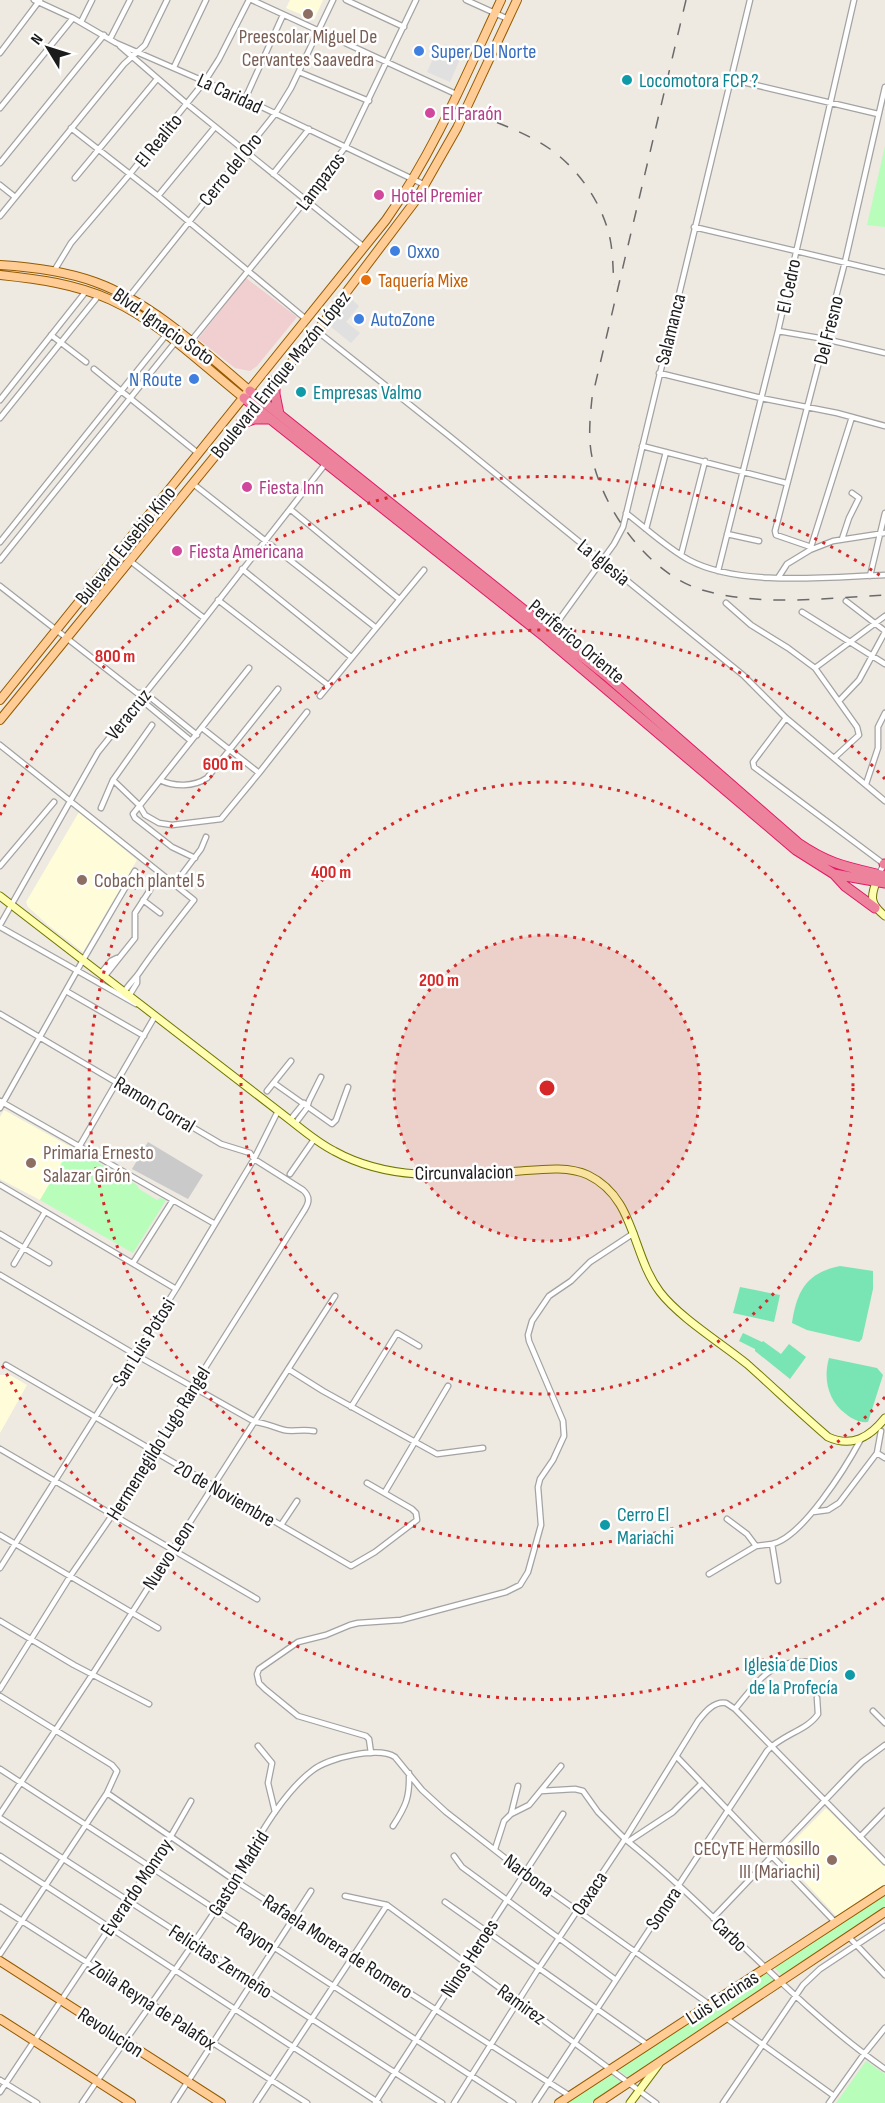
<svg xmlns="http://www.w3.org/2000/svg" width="885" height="2103" viewBox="0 0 885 2103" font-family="'Sofia Sans Condensed',sans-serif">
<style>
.commercial{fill:#f1cecf}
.education{fill:#fffdd9}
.religious{fill:#cacaca}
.park{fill:#b9fdbb}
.pitch{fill:#79e4b4}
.parking{fill:#e0e0e0}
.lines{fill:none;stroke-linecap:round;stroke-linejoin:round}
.street-casing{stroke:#a3a3a3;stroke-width:7}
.secondary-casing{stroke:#707600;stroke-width:9}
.primary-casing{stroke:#945b00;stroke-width:10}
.highway-casing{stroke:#e31868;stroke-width:11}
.street{stroke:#fff;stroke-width:4.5}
.secondary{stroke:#fefdb0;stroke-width:7}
.primary{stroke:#ffcc95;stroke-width:8}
.highway{stroke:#ec829c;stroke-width:9}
.rail{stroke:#6a6a6a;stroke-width:1.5;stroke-dasharray:12 12;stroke-linecap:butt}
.ring{fill:none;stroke:#d62828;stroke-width:3;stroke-dasharray:3 6}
.education-dot{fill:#8d6e63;stroke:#fff;stroke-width:2}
.shop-dot{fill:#3f7fe0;stroke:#fff;stroke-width:2}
.culture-dot{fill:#0f9aa8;stroke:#fff;stroke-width:2}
.hotel-dot{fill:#d1479c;stroke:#fff;stroke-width:2}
.food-dot{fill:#e8710a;stroke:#fff;stroke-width:2}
.labels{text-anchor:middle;stroke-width:5;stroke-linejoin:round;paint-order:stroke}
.education-label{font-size:20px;fill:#785e54;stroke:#fff;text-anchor:start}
.shop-label{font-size:20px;fill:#366cbe;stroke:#fff;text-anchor:start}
.culture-label{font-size:20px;fill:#0d838f;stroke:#fff;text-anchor:start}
.street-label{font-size:20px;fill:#1c1c1c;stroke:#fff}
.hotel-label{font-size:20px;fill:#b23c85;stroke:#fff;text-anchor:start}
.food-label{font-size:20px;fill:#c56008;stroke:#fff;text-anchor:start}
.centre{fill:#d62828;stroke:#fff;stroke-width:3}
.ring-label{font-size:18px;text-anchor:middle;font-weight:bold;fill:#d62828;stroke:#fff;stroke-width:5;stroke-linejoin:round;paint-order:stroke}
</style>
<rect width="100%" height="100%" fill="#eee9e1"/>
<path class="commercial" d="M246,278L297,317L257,366L250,371L235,368L198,339Z"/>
<path class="education" d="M290,0H323L314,20L286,8Z
M79,812L137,860L83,952L48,925L28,907L26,902Z
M4,1110L71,1147L40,1200L0,1179V1117Z
M0,1375H10L27,1385L0,1433Z
M826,1808L885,1866V1884L837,1917L780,1855Z"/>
<path class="religious" d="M148,1142L203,1175L188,1199L132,1169Z"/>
<path class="park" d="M885,146V227L867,225Z
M71,1147L137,1185L139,1189L157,1200L160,1198L166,1200L133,1253L40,1200Z
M885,1895V1909L782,1976L774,1967Z
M770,1971L777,1979L628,2077L618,2070Z
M866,2061L885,2074V2103H836Z
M612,2075L622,2083L591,2103H566Z"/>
<path class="pitch" d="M840,1266L873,1271V1289L862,1339L859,1342L807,1330L792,1323C797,1291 806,1273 840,1266Z
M740,1287L780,1295L774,1322L733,1313Z
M743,1333L762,1342L763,1341L781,1354L789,1344L806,1357L790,1379L755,1351V1349L739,1341Z
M829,1358L877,1368L883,1375L868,1422C860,1423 852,1419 846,1414C828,1401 823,1379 829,1358Z"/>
<path class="parking" d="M445,44L463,52L450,82L427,72L439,46L443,48Z
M351,299L359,306L346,322L360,333L351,343L330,326Z"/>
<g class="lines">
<g class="street-casing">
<path id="street" d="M34,0L73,18L116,43L245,99L425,185
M252,0L458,95
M346,0L404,27
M466,0L508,19
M81,22L92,0
M110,39L130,0
M120,46L187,104L364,247
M0,53L40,0
M174,67L206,0
M299,72L369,101
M730,79L878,114
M245,99L283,15
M0,108L73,18
M71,128L158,196L307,320
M0,163L104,35
M273,174L309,129
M75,178L157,79
M0,185L15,197
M158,196L215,127
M0,216L124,64L145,45L167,0
M694,227L885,272
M54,271L71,243L129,175L205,81L219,59L249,0
M129,297L275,114L291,88L333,0
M317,331L448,435L743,675L786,718L885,801
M778,331L825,339L885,353
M51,335L86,362
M191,341L306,200L346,146L416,0
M94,369L199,454
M659,373L761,398L837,413L885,426
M0,400L87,290
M0,418L99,295
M642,446L786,483
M192,483L375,627
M290,509L399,599
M626,513C647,529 667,548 689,560C739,587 829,577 885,575
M646,529L666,452
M727,534L759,541
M842,539L849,518L859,498L852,493
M0,542L166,335
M811,547L776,535L775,531L845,262L885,87
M810,550L833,541L885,533
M681,555L705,461
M0,560L177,340
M129,560L204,618
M242,569L351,657
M718,571L778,331L854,0
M870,576L885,513
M778,578L787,564L810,550L852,417
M0,586L137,693H145L197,735
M218,600L328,685
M846,601L885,631
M726,603L751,625L788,648L815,668L857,727L859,735L834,758
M802,612L885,664
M551,631L614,544L623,527L750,0
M815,668L885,616
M320,696L424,570
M139,698L191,741
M839,701L859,680L885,632
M786,718L753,762L754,767L884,864L879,874
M202,728L259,773
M0,745L194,900C175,924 156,948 139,973C134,980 129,984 124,992
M113,780L139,805L145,815L159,823L172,825L221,819L259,773L307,712
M160,780C174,787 194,787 207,778L278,689
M866,784L878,748V727L885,713
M101,808L113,780L152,725
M195,858L172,847L135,818L133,814L249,668
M0,866L54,802
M180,877L201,849L206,837
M143,900L160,913
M0,925L98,752L183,646L326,463
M0,927L136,1004
M101,973L111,961L117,958
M104,977L135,938V913L150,890
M66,991L144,1036
M129,996L137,983V976
M0,1014L221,1144L250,1153L254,1159L303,1190C312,1198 308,1205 302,1214L113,1514L71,1575L0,1689
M274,1083L332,1124L336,1120L348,1087
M267,1091L291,1061
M0,1101L215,1224
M0,1108L83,960L135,871
M290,1120L304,1103
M295,1124L307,1108L309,1101L321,1077
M79,1147L155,1016
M290,1174L315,1138
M0,1185L176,1289
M0,1234L49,1263
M133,1263L173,1200
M14,1264L45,1212
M0,1275L136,1355L255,1422C266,1423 273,1427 284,1430C291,1432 303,1429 314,1431
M6,1365L351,1566L375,1552L417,1520L416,1513L412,1509L367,1483
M288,1369L323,1391L437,1454L483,1448
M351,1407L397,1333L419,1346
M0,1449L257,1599
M877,1453L885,1458
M385,1492L448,1386
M813,1512L828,1510L839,1503L877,1453L881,1431
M727,1519L747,1534L756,1546
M281,1525L297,1501
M0,1535L158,1628
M0,1568L176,1289L254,1159L278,1111
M709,1574L756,1546L772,1544
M778,1581L772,1544C802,1538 846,1467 861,1439
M0,1621L74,1665L149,1704
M0,1696L112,1765L117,1771L107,1793L0,1954
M735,1709C760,1679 771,1658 815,1662
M873,1711L885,1723
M258,1746L272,1763L268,1783L275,1812
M371,1753L369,1739L366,1736L298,1716L265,1689L259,1683L257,1674L259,1669L298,1642L326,1635L350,1625L358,1623L401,1620L506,1592L520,1585L528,1572L541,1525L538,1487L540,1479L553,1460L564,1436L563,1421L529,1341L528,1335L532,1321L549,1296L571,1281L590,1262L634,1233
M677,1757L835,1922
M0,1769L513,2103
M541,1791L575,1789L583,1791L598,1812L625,1839C715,1911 790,2002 885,2069
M107,1793L234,1880L570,2096
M0,1814L92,1675L335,1296
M511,1814L529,1805L561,1766
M0,1818L442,2103
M393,1826C406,1806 410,1797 409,1773
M860,1837L885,1811
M629,1841L673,1812L702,1783
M495,1849L504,1821L511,1814L518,1786
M0,1856L379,2103
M454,1856L462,1867L616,1980
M345,1896L387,1905L656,2103
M445,1902L648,2045
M0,1907L307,2103
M713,1918L850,1774L862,1762L885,1745
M848,1936L885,1975
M726,2018L834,2096
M0,2080L37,2103
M0,2092L171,1836L191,1801
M82,2103C126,2038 174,1974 217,1908C244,1866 274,1799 313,1770C328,1758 379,1746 395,1757L422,1790L446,1812L523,1872L710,2005
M174,2103L311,1891
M256,2103L387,1905
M375,2103L563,1814
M454,2103L539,1968L625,1839L698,1721C705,1712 714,1701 726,1703L735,1709L885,1862
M535,2103L767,1751C781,1735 808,1730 818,1714L817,1698
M723,2103L803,1985L820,1969L885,1926
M829,2103L864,2054L885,2028"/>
</g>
<g class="secondary-casing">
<path id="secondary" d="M877,880C870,897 870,904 885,916
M0,896L290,1120C304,1131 318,1143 334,1151C388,1181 449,1176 507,1172C532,1171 565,1164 588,1175C636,1198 631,1254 660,1292C679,1317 721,1343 747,1364C774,1388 800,1413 828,1437C852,1448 870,1437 885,1418
M630,2103L659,2064"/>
</g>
<g class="primary-casing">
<path id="primary" d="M0,265C32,267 65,271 95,282C153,303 204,352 250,391
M0,275C38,279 76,284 111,300C161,323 201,364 244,398
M0,700L386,220C434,152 466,75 501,0
M0,720L317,331L416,200L457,128L517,0
M0,1961L221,2103
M0,2019L131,2103
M559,2103L885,1890
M598,2103L885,1912"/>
</g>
<g class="highway-casing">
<path id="highway" d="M275,380V394L279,414
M250,391L609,678L798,843C830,865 848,867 885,876
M244,398L545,637L796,850L834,874L885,883
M240,424L254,419H269
M884,864H885
M834,874L845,886L875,908"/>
</g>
<use href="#street" class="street"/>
<use href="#secondary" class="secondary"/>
<use href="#primary" class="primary"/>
<use href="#highway" class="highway"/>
<path class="rail" d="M686,0L592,398C590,417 588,438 592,457C603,510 649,574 702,590C761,607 825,598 885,595
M475,113C499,124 527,133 550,149C580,170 605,207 611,244C613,257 613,271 614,285"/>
</g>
<circle cx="547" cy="1088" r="153" fill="#d62828" fill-opacity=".12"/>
<g class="ring">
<circle cx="547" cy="1088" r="153"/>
<circle cx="547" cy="1088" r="306"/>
<path d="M885 1397A458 458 0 1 1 885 779"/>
<path d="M884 1598A611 611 0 0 1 0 1361M0 815A611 611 0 0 1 884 578"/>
</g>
<g class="education-dot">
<circle cx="308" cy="14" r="6"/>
<circle cx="82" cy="880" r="6"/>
<circle cx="31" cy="1163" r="6"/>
<circle cx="832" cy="1860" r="6"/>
</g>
<g class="shop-dot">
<circle cx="419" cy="51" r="6"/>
<circle cx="395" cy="251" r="6"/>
<circle cx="359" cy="319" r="6"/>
<circle cx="194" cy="379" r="6"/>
</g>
<g class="culture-dot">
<circle cx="627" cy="80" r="6"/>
<circle cx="301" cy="392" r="6"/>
<circle cx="605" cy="1525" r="6"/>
<circle cx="850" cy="1675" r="6"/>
</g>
<g class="hotel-dot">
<circle cx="430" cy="113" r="6"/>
<circle cx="379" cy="195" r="6"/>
<circle cx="247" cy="487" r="6"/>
<circle cx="177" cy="551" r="6"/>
</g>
<circle class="food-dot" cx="366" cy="280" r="6"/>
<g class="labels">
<g class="education-label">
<text x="308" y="43" text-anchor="middle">Preescolar Miguel De<tspan x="308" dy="23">Cervantes Saavedra</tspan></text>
<text x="94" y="887">Cobach plantel 5</text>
<text x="43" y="1159">Primaria Ernesto<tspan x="43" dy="23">Salazar Girón</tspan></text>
<text x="820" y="1855" text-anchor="end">CECyTE Hermosillo<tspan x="820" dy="23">III (Mariachi)</tspan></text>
</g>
<g class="shop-label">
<text x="431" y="58">Super Del Norte</text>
<text x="407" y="258">Oxxo</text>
<text x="371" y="326">AutoZone</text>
<text x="182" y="386" text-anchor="end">N Route</text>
</g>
<g class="culture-label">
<text x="639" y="87">Locomotora FCP ?</text>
<text x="313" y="399">Empresas Valmo</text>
<text x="617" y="1521">Cerro El<tspan x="617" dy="23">Mariachi</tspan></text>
<text x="838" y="1671" text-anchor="end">Iglesia de Dios<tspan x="838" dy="23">de la Profecía</tspan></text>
</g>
<g class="street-label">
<text transform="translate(230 93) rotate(25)" y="7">La Caridad</text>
<text transform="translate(158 140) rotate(-51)" y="7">El Realito</text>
<text transform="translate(230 169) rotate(-51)" y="7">Cerro del Oro</text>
<text transform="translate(320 181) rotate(-53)" y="7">Lampazos</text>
<text transform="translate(788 286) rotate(-78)" y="7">El Cedro</text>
<text transform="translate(164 326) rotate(35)" y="7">Blvd. Ignacio Soto</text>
<text transform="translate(670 329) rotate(-76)" y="7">Salamanca</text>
<text transform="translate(828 330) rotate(-76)" y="7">Del Fresno</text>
<text transform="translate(280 374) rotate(-51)" y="7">Boulevard Enrique Mazón López</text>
<text transform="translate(125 545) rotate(-51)" y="7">Bulevard Eusebio Kino</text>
<text transform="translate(604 562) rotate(39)" y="7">La Iglesia</text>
<text transform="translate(577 641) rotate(40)" y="7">Periferico Oriente</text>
<text transform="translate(128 714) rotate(-51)" y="7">Veracruz</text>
<text transform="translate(155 1104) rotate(31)" y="7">Ramon Corral</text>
<text transform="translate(464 1172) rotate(-1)" y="7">Circunvalacion</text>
<text transform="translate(143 1342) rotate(-58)" y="7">San Luis Potosi</text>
<text transform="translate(158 1443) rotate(-58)" y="7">Hermenegildo Lugo Rangel</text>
<text transform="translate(225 1493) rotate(30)" y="7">20 de Noviembre</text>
<text transform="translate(168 1555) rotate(-57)" y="7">Nuevo Leon</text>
<text transform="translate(238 1873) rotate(-58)" y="7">Gaston Madrid</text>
<text transform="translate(529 1875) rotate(37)" y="7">Narbona</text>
<text transform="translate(136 1887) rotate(-56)" y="7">Everardo Monroy</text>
<text transform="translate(589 1893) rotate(-56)" y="7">Oaxaca</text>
<text transform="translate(663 1908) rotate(-56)" y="7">Sonora</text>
<text transform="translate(730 1934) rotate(43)" y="7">Carbo</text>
<text transform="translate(256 1937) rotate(33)" y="7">Rayon</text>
<text transform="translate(338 1946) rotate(33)" y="7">Rafaela Morera de Romero</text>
<text transform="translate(469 1958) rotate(-57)" y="7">Ninos Heroes</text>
<text transform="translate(221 1961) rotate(33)" y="7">Felicitas Zermeño</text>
<text transform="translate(722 1997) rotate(-33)" y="7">Luis Encinas</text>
<text transform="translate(522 2004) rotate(36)" y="7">Ramirez</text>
<text transform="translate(153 2005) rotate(33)" y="7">Zoila Reyna de Palafox</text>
<text transform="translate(111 2032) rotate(33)" y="7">Revolucion</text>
</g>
<g class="hotel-label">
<text x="442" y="120">El Faraón</text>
<text x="391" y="202">Hotel Premier</text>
<text x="259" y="494">Fiesta Inn</text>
<text x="189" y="558">Fiesta Americana</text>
</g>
<g class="food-label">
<text x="378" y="287">Taquería Mixe</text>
</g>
</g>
<circle cx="547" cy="1088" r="9" class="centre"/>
<g class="ring-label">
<text x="115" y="662">800 m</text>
<text x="223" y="770">600 m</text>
<text x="331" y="878">400 m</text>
<text x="439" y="986">200 m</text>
</g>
<g transform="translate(48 48) rotate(308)" stroke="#ffffff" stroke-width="4.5" paint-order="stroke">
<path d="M0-4.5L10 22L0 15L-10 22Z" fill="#1c1c1c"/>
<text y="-9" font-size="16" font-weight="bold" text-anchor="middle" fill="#1c1c1c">N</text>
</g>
</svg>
